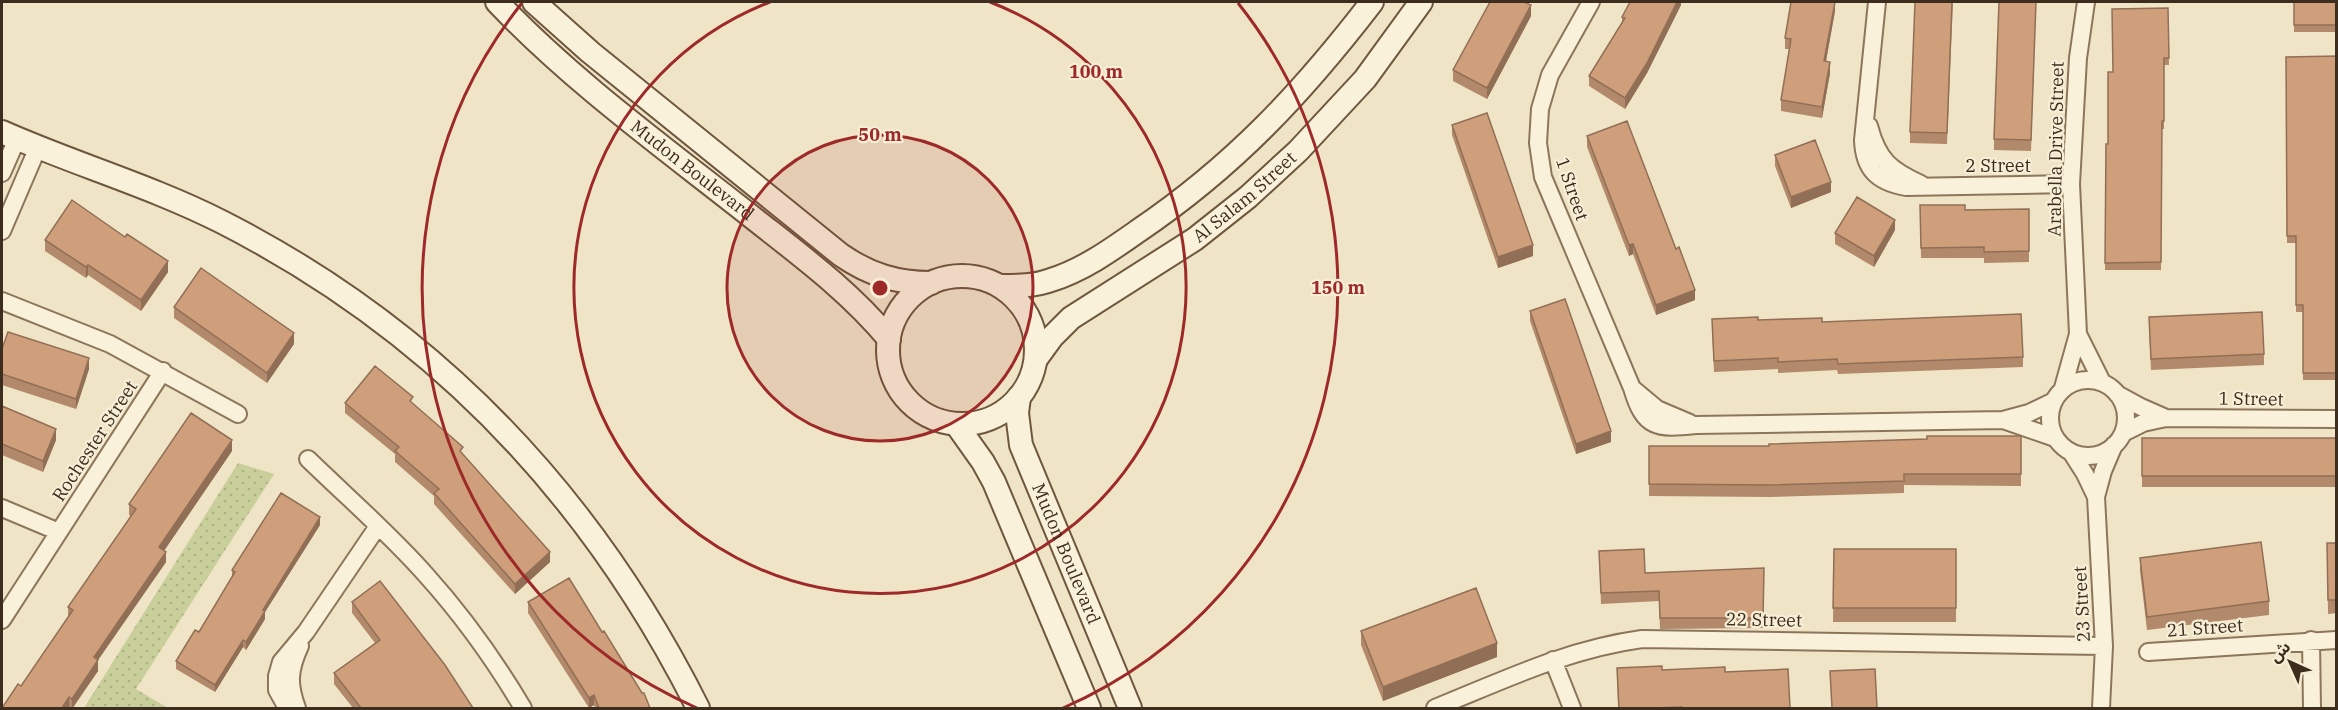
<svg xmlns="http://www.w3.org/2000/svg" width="2338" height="710" viewBox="0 0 2338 710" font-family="'IBM Plex Serif','Noto Sans Arabic',serif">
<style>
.grass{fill:url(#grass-dots)}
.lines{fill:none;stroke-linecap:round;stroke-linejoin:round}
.street-casing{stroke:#8c765b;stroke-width:20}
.secondary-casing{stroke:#6e573e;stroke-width:26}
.street{stroke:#faf1da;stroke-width:16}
.secondary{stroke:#faf1da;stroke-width:22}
.wall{fill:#b2896a}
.shaded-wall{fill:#916f56}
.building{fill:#cf9f7b;stroke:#916f56;stroke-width:1.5}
.ring{fill:none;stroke:#9d2929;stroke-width:3}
.labels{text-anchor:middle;stroke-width:4.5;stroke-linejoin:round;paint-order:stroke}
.street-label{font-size:18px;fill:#3c2d1f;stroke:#f7eed6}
.centre{fill:#9d2929;stroke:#f7eed6;stroke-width:3}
.ring-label{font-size:18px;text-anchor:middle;font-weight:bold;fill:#9d2929;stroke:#f7eed6;stroke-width:4.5;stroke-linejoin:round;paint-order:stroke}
</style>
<defs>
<pattern id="grass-dots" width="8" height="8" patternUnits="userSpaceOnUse" patternTransform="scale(1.5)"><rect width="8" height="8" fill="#c8cf9a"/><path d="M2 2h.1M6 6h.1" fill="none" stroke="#adb284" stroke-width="1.8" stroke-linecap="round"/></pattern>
</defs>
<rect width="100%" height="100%" fill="#f0e4c6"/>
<path class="grass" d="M238,463L274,474L136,689L168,708H84Z"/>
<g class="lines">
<g class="street-casing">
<path id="street" d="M1591,2L1550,75L1540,109L1538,143L1543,177L1632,388C1644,429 1657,429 1696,425L2003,420L2029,413L2054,401
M1877,2L1863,140C1864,169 1877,182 1906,187L2071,184
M1869,126C1878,160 1890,170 1921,184
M2,173L17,139
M2,231L38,147
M2,301L110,344L238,414
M2078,334L2102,382
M2050 418a38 38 0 1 1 76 0a38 38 0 1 1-76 0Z
M2063,388L2078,334L2071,184L2078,58L2086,2
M1633,389L1657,409L1690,423
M2117,394L2141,407L2166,418
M2003,420L2055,438
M2123,433L2143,423L2166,418L2336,419
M2071,452L2085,474L2096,497
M308,459C347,497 390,534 426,575C463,616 495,661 523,708
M2,508L59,532
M2,620L163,371
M2311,640L2312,708
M2148,652L2336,640
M1553,660L1572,708
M287,708L277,690V676L281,662L306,632L378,526
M297,708C288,684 289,670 300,646
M1435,708C1504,680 1568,649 1642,639L2104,646
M2101,708L2104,646L2096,497L2103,471L2114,445"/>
</g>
<g class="secondary-casing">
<g id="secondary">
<path id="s1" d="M497,2C575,84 669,151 757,221C804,258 851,293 889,339"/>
<path d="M534,2L590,52L841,255C870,275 897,283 931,283"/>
<path d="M2,132C74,164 151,186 222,222C436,331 591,495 698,708"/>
<circle cx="962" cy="350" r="74"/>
<path d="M1001,286C1018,286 1035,286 1051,280C1083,270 1111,250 1138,231C1234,166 1302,93 1372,2"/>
<path id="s2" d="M1036,359L1052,337L1071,318L1195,239L1248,197L1298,151L1365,79L1421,2"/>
<path id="s3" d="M1019,397L1017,413L1021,445L1130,708"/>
<path d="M956,424L983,462L994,482L1089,708"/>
</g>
</g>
<use href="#street" class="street"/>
<use href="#secondary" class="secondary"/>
</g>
<path class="wall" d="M1681,2V5L1647,73L1625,109L1589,86V76L1622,22V17Z
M1953,2L1947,144L1910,143V132Z
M2036,2L2031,151L1994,150V139Z
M2294,2H2337V32H2294Z
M2168,8L2169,65H2164V129H2162L2161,270H2105L2106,144H2108Z
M1835,11L1826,61L1830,73L1822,118L1781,111V100L1789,49H1785V38Z
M1531,16L1487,99L1453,81V70Z
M2337,56V380H2303V312H2296V243H2287L2286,57Z
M1452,125L1533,256L1498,268L1452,135Z
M1587,136L1695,300L1656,315L1633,254L1629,256L1587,147Z
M1775,155L1831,192L1791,208L1775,166Z
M1920,205L1965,210L2029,209V262L1984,263V258H1921Z
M1895,230L1874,267L1835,244V233Z
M45,240L168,272L141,311L88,275L86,278L45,251Z
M174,307L294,344L267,383L174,318Z
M1530,311L1611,442L1576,454L1530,321Z
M1758,320L1822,322L2023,357V367L1838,374L1837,370L1778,373V369L1714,372L1712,329Z
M2149,328L2264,354V365L2151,370Z
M2,345L89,369L76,409L2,385Z
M345,403L413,404L463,455L550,562L515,594L434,504V496L395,462V454L345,413Z
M2,406L56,440L43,472L2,455Z
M2021,436V486L1904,485V493L1770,497L1649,496V446H1769Z
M2142,438H2337V487H2142Z
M232,451L164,551L166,562L98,660V671L73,708H70L21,686L68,617V607L131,516L129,515V504Z
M320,525L265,612V619L246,650L243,647L215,692L176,669V661L199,632L232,577V570Z
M2327,543H2337V613L2328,614Z
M1834,549H1956V622H1833Z
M1599,551L1645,573L1764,568L1763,628L1660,629L1659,601L1601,604Z
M2140,558L2269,601V615L2147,630L2140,571Z
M352,602L473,708H353L334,684V673L375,643L352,613Z
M528,602L602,632L650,708H595L594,705L589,708L528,613Z
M1361,631L1497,657L1383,701L1361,645Z
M1617,668L1725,672L1790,708H1618Z"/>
<path class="shaded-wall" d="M1677,2H1681V5L1647,73L1625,109V98Z
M1835,2V11L1824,72V61Z
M1531,5V16L1487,99V88Z
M1830,62V73L1822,118V107Z
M1831,182V192L1791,208V197Z
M1895,220V230L1874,267V256Z
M1633,244V254L1629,256V245Z
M1533,245V256L1498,268V257Z
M168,261V272L141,311V300Z
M88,265V275L86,278V267Z
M1695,290V300L1656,315V305Z
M294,333V344L267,383V373Z
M89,358V369L76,409V399Z
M56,429V440L43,472V461Z
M1611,431V442L1576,454V444Z
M232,440V451L159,558V547Z
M320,517V525L265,612V619L246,650V642L263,610Z
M166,552V562L98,660V671L72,708V699L94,657Z
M550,552V562L515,594V584Z
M243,640V647L215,692V685Z
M1497,643V657L1383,701V687Z
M594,695V705L589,708V698Z
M69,697V708H62Z"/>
<path class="building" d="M1490,2H1524L1531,5L1487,88L1453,70Z
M1630,2H1677L1647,63L1625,98L1589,76L1625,18L1622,17Z
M1791,2H1835L1824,61L1830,62L1822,107L1781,100L1791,39L1785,38Z
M1915,2H1952L1947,133L1910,132Z
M1999,2H2036L2031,140L1994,139Z
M2294,2H2337V25H2294Z
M2168,8L2169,58H2164V121H2162L2161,262L2105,263L2106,144H2108V72H2113L2112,9Z
M2337,56V373H2303V305H2296V236H2287L2286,57Z
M1487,113L1533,245L1498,257L1452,125Z
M1627,121L1676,249L1679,247L1695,290L1656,305L1633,244L1629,245L1587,136Z
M1815,140L1831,182L1791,197L1775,155Z
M1857,197L1895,220L1874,256L1835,233Z
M72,200L125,237L127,234L168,261L141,300L88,265L86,267L45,240Z
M1920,205H1965V210L2029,209V251L1984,252V247L1921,248Z
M201,268L294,333L267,373L174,307Z
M1565,299L1611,431L1576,444L1530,311Z
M2262,312L2264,354L2151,359L2149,317Z
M2021,314L2023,357L1838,364L1837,359L1778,362V358L1714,361L1712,319L1758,317V320L1822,318V322Z
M8,332L89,358L76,399L2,374V345L3,346Z
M375,366L413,397L410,401L463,447L460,451L550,552L515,584L434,493L439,489L395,451L399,447L345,403Z
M2,406L56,429L43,461L2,444Z
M191,413L232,440L159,547L166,552L94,657L98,660L72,699L69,697L62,708H2L18,684L21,686L73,610L68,607L136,509L129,504Z
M1927,436H2021V474H1904V481L1770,485L1649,484V446H1769V444L1927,439Z
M2142,438H2337V476H2142Z
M281,493L320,517L263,610L265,611L246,642L243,640L215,685L176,661L195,630L199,632L235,572L232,570Z
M2261,542L2269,601L2147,617L2140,558Z
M2327,543H2337V600H2328Z
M1644,549L1645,573L1764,568L1763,618H1660L1659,591L1601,593L1599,551Z
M1834,549H1956V608H1833Z
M569,578L602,632L604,631L642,693H644L650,708H599L594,695L589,698L528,602Z
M380,581L445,665L473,708H361L334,673L380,640L352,602Z
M1476,588L1497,643L1383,687L1361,631Z
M1662,666V670L1725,667V672L1788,669L1790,708H1682V707L1652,708H1619L1617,668Z
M1875,669L1877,708H1832L1830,671Z"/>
<circle cx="880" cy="288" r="153" fill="#9d2929" fill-opacity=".12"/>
<g class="ring">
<circle cx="880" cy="288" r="153"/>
<path d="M990 2A306 306 0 1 1 770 2"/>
<path d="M697 708A458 458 0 0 1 522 3M1238 3A458 458 0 0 1 1063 708"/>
</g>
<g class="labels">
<g class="street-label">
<text transform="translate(2056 149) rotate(-89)" y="6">Arabella Drive Street</text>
<text x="1998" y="172">2 Street</text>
<text dy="6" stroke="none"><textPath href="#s1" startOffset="258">Mudon Boulevard</textPath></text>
<text transform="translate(1572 189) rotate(71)" y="6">1 Street</text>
<text dy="6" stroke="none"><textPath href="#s2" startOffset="266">Al Salam Street</textPath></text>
<text transform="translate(2251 399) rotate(1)" y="6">1 Street</text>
<text transform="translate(95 441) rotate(-57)" y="6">Rochester Street</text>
<text dy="6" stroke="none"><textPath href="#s3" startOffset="166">Mudon Boulevard</textPath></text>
<text transform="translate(2082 604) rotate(-93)" y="6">23 Street</text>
<text transform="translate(1764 620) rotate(1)" y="6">22 Street</text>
<text transform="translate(2205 628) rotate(-4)" y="6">21 Street</text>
</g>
</g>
<circle cx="880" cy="288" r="9" class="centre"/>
<g class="ring-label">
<text x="1096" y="78">100 m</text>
<text x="880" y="141">50 m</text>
<text x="1338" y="294">150 m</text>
</g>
<rect width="2338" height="710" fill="none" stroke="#3c2d1f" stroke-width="6"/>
<g transform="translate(2290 662) rotate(315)" stroke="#f7eed6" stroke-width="4.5" paint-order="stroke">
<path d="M0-4.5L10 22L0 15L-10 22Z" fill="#3c2d1f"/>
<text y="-9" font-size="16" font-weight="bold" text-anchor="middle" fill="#3c2d1f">ش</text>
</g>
</svg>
